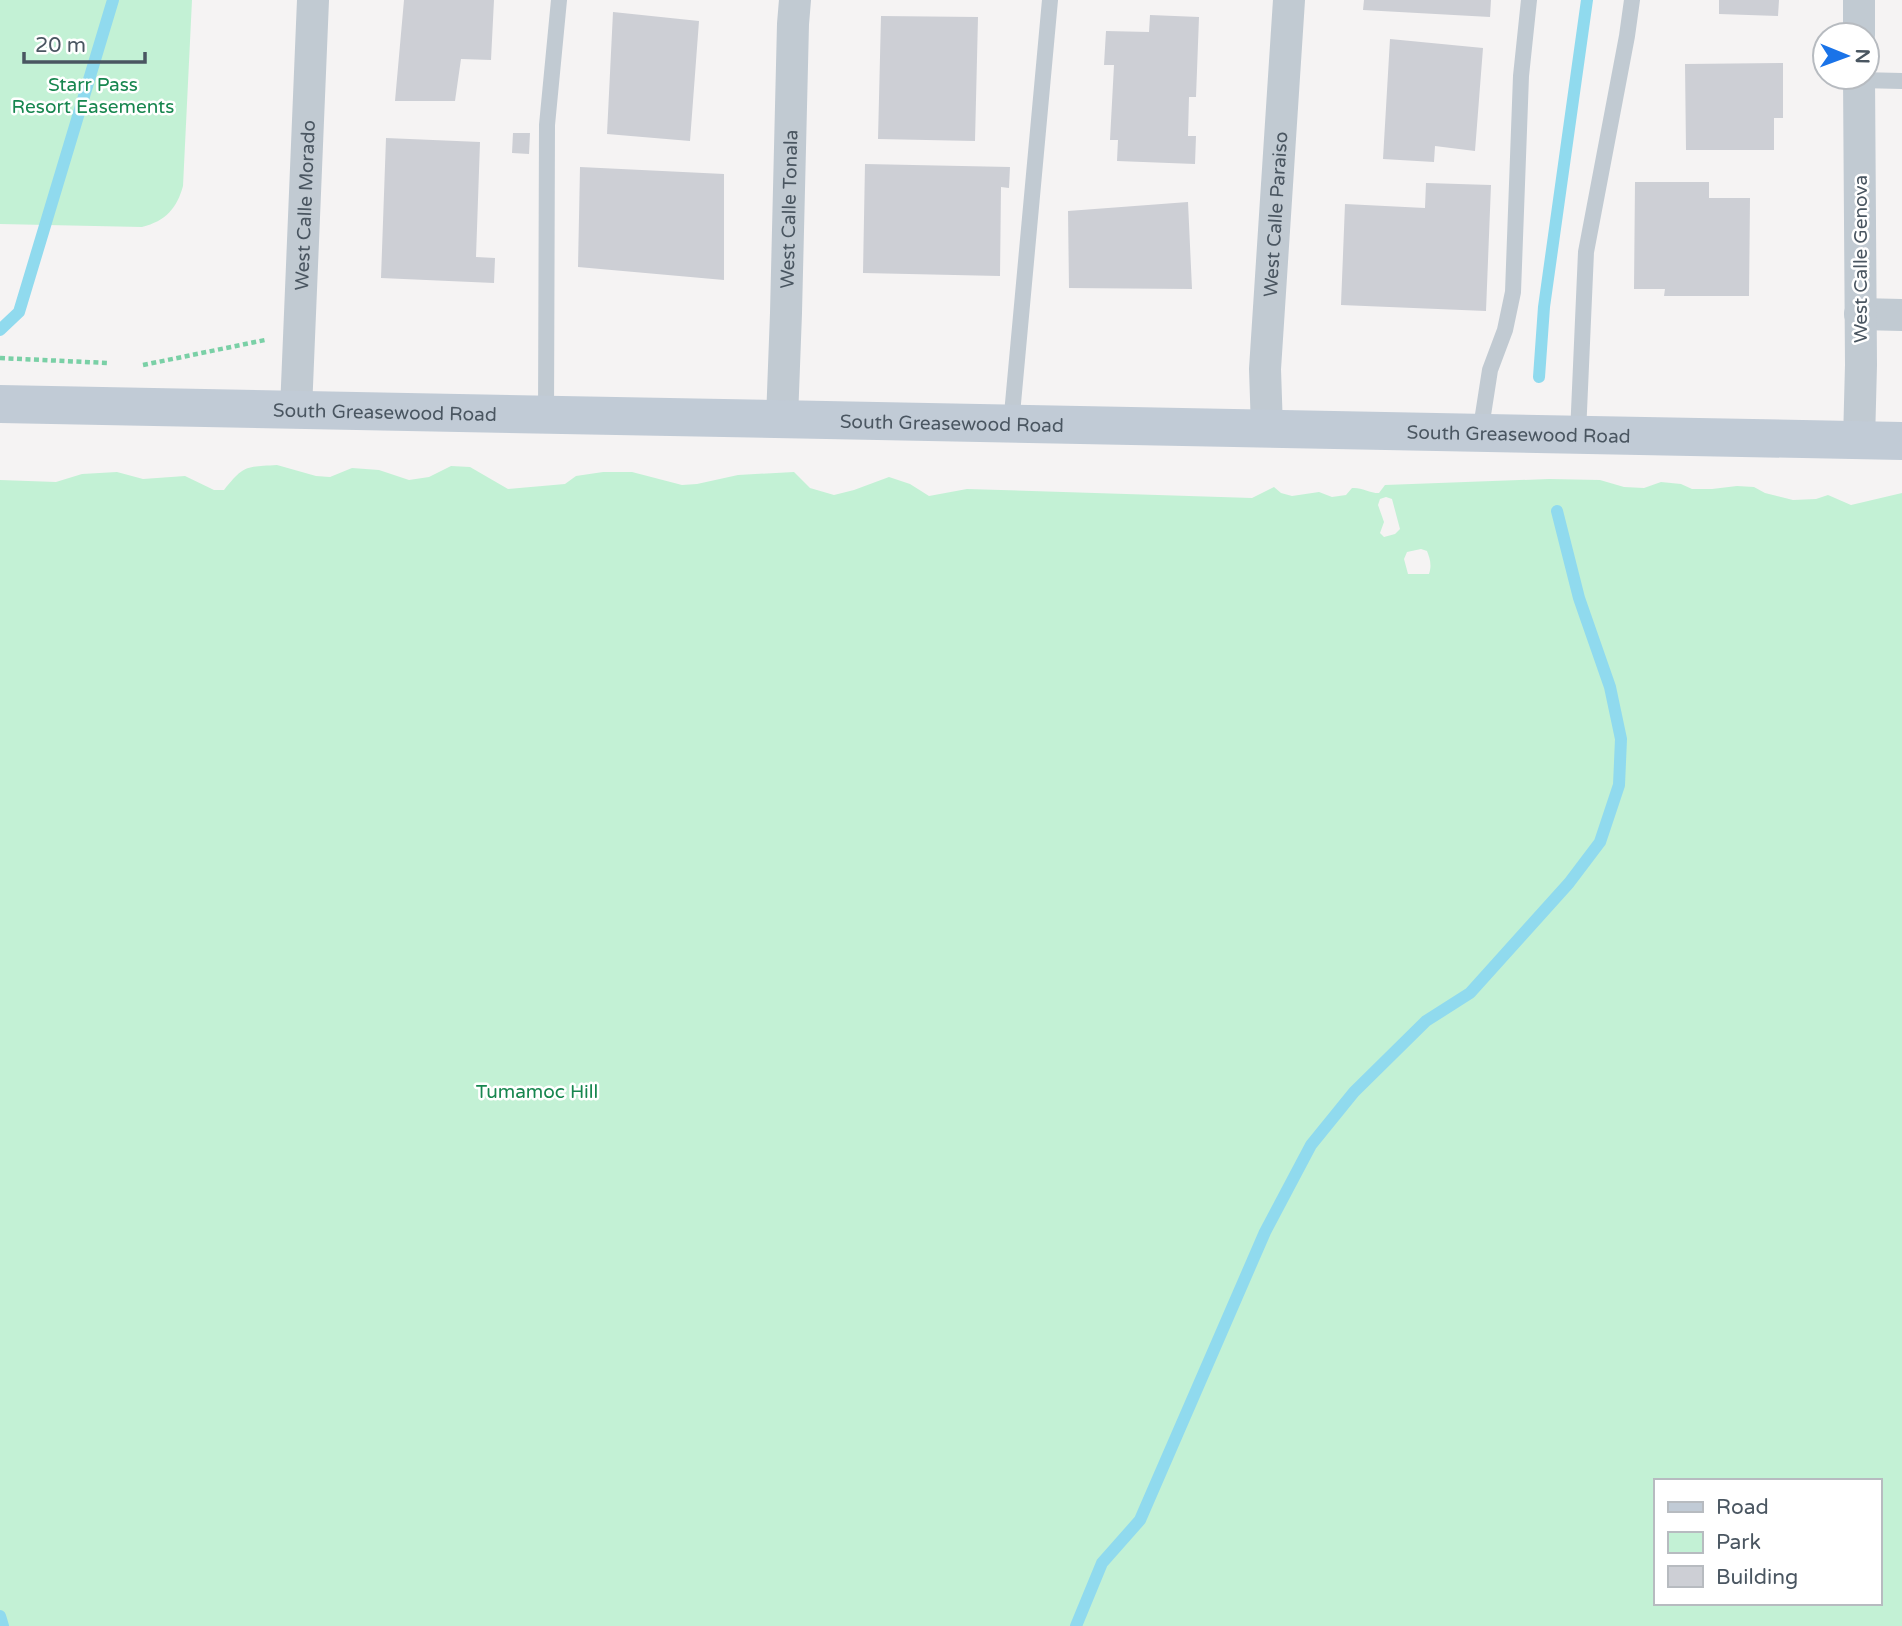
<svg xmlns="http://www.w3.org/2000/svg" width="1902" height="1626" viewBox="0 0 1902 1626" font-family="'Varela Round',sans-serif">
<style>
.green{fill:#c3f1d5;fill-rule:evenodd}
.lines{fill:none;stroke-linecap:round;stroke-linejoin:round}
.stream{stroke:#90daee;stroke-width:12}
.building{fill:#cdcfd5}
.path{stroke:#7ad0a6;stroke-width:4.5;stroke-dasharray:5 3.5;stroke-linecap:butt}
.lane{stroke:#c1cad2;stroke-width:16}
.street{stroke:#c1cad2;stroke-width:32}
.secondary{stroke:#c1cbd6;stroke-width:38}
.labels{text-anchor:middle;stroke-width:5;stroke-linejoin:round;paint-order:stroke}
.park-label{font-size:19px;fill:#17864f;stroke:#fff}
.street-label{font-size:19px;fill:#4a5661;stroke:#fff}
</style>
<rect width="100%" height="100%" fill="#f5f3f3"/>
<path class="green" d="M0,0H192L183,186C177,208 166,221 142,227L0,224Z
M277,465L316,476L330,477L352,468L379,470L409,480L429,477L451,466L470,467L508,489L565,484L576,476L603,472H632L682,485L697,484L738,475L794,472L810,488L834,495L854,490L889,477L910,484L929,496L967,489L1252,498L1274,487L1281,493L1292,496L1319,492L1332,497L1346,495L1352,488C1361,487 1369,493 1379,493L1385,485L1549,479L1600,480L1624,487L1644,488L1661,482L1681,484L1692,489H1712L1737,486L1754,487L1765,493L1793,500L1816,499L1828,495L1851,505L1902,493V1626H0V480L56,482L82,474L117,472L143,479L185,476L214,490H224C244,465 245,467 277,465ZM1386,497L1392,499L1400,529L1395,534L1384,537L1380,533L1384,522L1378,505L1380,499ZM1421,549L1427,551C1430,559 1432,565 1429,574H1408L1404,559L1407,552ZM1655,1481H1879V1603H1655Z"/>
<g class="lines">
<path class="stream" d="M0,330L19,312L113,0
M1539,377L1544,307L1587,0
M0,1616L3,1626
M1076,1626L1102,1563L1140,1520L1265,1232L1311,1145L1354,1092L1426,1021L1470,993L1569,883L1600,842L1619,785L1621,739L1610,687L1579,598L1557,511"/>
</g>
<path class="building" d="M404,0H494L491,60L461,59L455,101H395Z
M1364,0H1491L1490,17L1363,10Z
M1719,0H1779L1778,16L1719,14Z
M613,12L699,21L690,141L607,134Z
M1150,15L1199,17L1196,97H1189L1188,136H1196L1195,164L1117,161L1118,140H1110L1114,65H1104L1106,31L1149,32Z
M881,16L978,17L975,141L878,139Z
M1390,39L1483,48L1475,151L1435,146L1434,162L1383,159Z
M1783,63V118H1774V150H1686L1685,64Z
M513,133H530L529,154L512,153Z
M386,138L480,142L476,257L495,258L494,283L381,278Z
M865,164L1010,167L1009,188L1001,187L1000,276L863,273Z
M580,167L724,174V280L578,267Z
M1635,182H1709V198H1750L1749,296H1664L1665,289H1634Z
M1426,183L1491,185L1486,311L1341,305L1345,204L1425,208Z
M1188,202L1192,289L1069,288L1068,211Z"/>
<g class="lines">
<path class="path" d="M0,358L107,363
M143,365L265,340"/>
<path class="lane" d="M1859,80L1902,81
M546,417L547,125L559,0
M1011,425L1050,0
M1480,434L1490,370L1505,330L1513,292L1521,76L1529,0
M1578,434L1586,252L1627,36L1632,0"/>
<g class="street">
<path d="M1859,0V35"/>
<path d="M1860,314L1902,315"/>
<path id="s1" d="M296,410L313,0"/>
<path id="s2" d="M782,419L786,313L793,24L795,0"/>
<path id="s3" d="M1267,429L1265,369L1289,0"/>
<path d="M1859,441L1861,365L1859,77"/>
</g>
<path class="secondary" id="s4" d="M0,404C634,417 1268,429 1902,441"/>
</g>
<g class="labels">
<g class="park-label">
<text x="93" y="91">Starr Pass<tspan x="93" dy="22">Resort Easements</tspan></text>
<text x="537" y="1098">Tumamoc Hill</text>
</g>
<g class="street-label">
<text dy="7" stroke="none"><textPath href="#s1" startOffset="205">West Calle Morado</textPath></text>
<text dy="7" stroke="none"><textPath href="#s2" startOffset="210">West Calle Tonala</textPath></text>
<text dy="7" stroke="none"><textPath href="#s3" startOffset="215">West Calle Paraiso</textPath></text>
<text transform="translate(1860 259) rotate(-90)" y="7">West Calle Genova</text>
<text dy="7" stroke="none"><textPath href="#s4" startOffset="385">South Greasewood Road</textPath></text>
<text dy="7" stroke="none"><textPath href="#s4" startOffset="952">South Greasewood Road</textPath></text>
<text dy="7" stroke="none"><textPath href="#s4" startOffset="1519">South Greasewood Road</textPath></text>
</g>
</g>
<rect x="1654" y="1479" width="228" height="126" fill="#ffffff" stroke="#b7bbc0" stroke-width="2"/>
<rect x="1668" y="1502" width="35" height="10" fill="#c1cbd6" stroke="#b7bbc0" stroke-width="2"/>
<text x="1716" y="1514" font-size="21" fill="#4a5661">Road</text>
<rect x="1668" y="1532" width="35" height="21" fill="#c3f1d5" stroke="#b7bbc0" stroke-width="2"/>
<text x="1716" y="1549" font-size="21" fill="#4a5661">Park</text>
<rect x="1668" y="1566" width="35" height="21" fill="#cdcfd5" stroke="#b7bbc0" stroke-width="2"/>
<text x="1716" y="1584" font-size="21" fill="#4a5661">Building</text>
<g transform="translate(1846 56) rotate(91)"><circle r="33" fill="#ffffff" stroke="#b7bbc0" stroke-width="2"/>
<path d="M0-5L12 26L0 18L-12 26Z" fill="#1a73e8"/>
<text y="-10" font-size="19" font-weight="bold" text-anchor="middle" fill="#4a5661">N</text>
</g>
<path d="M24 52v10h121v-10" fill="none" stroke="#4a5661" stroke-width="3.5"/>
<text x="35" y="52" font-size="21" fill="#4a5661" stroke="#ffffff" stroke-width="5" paint-order="stroke">20 m</text>
</svg>
